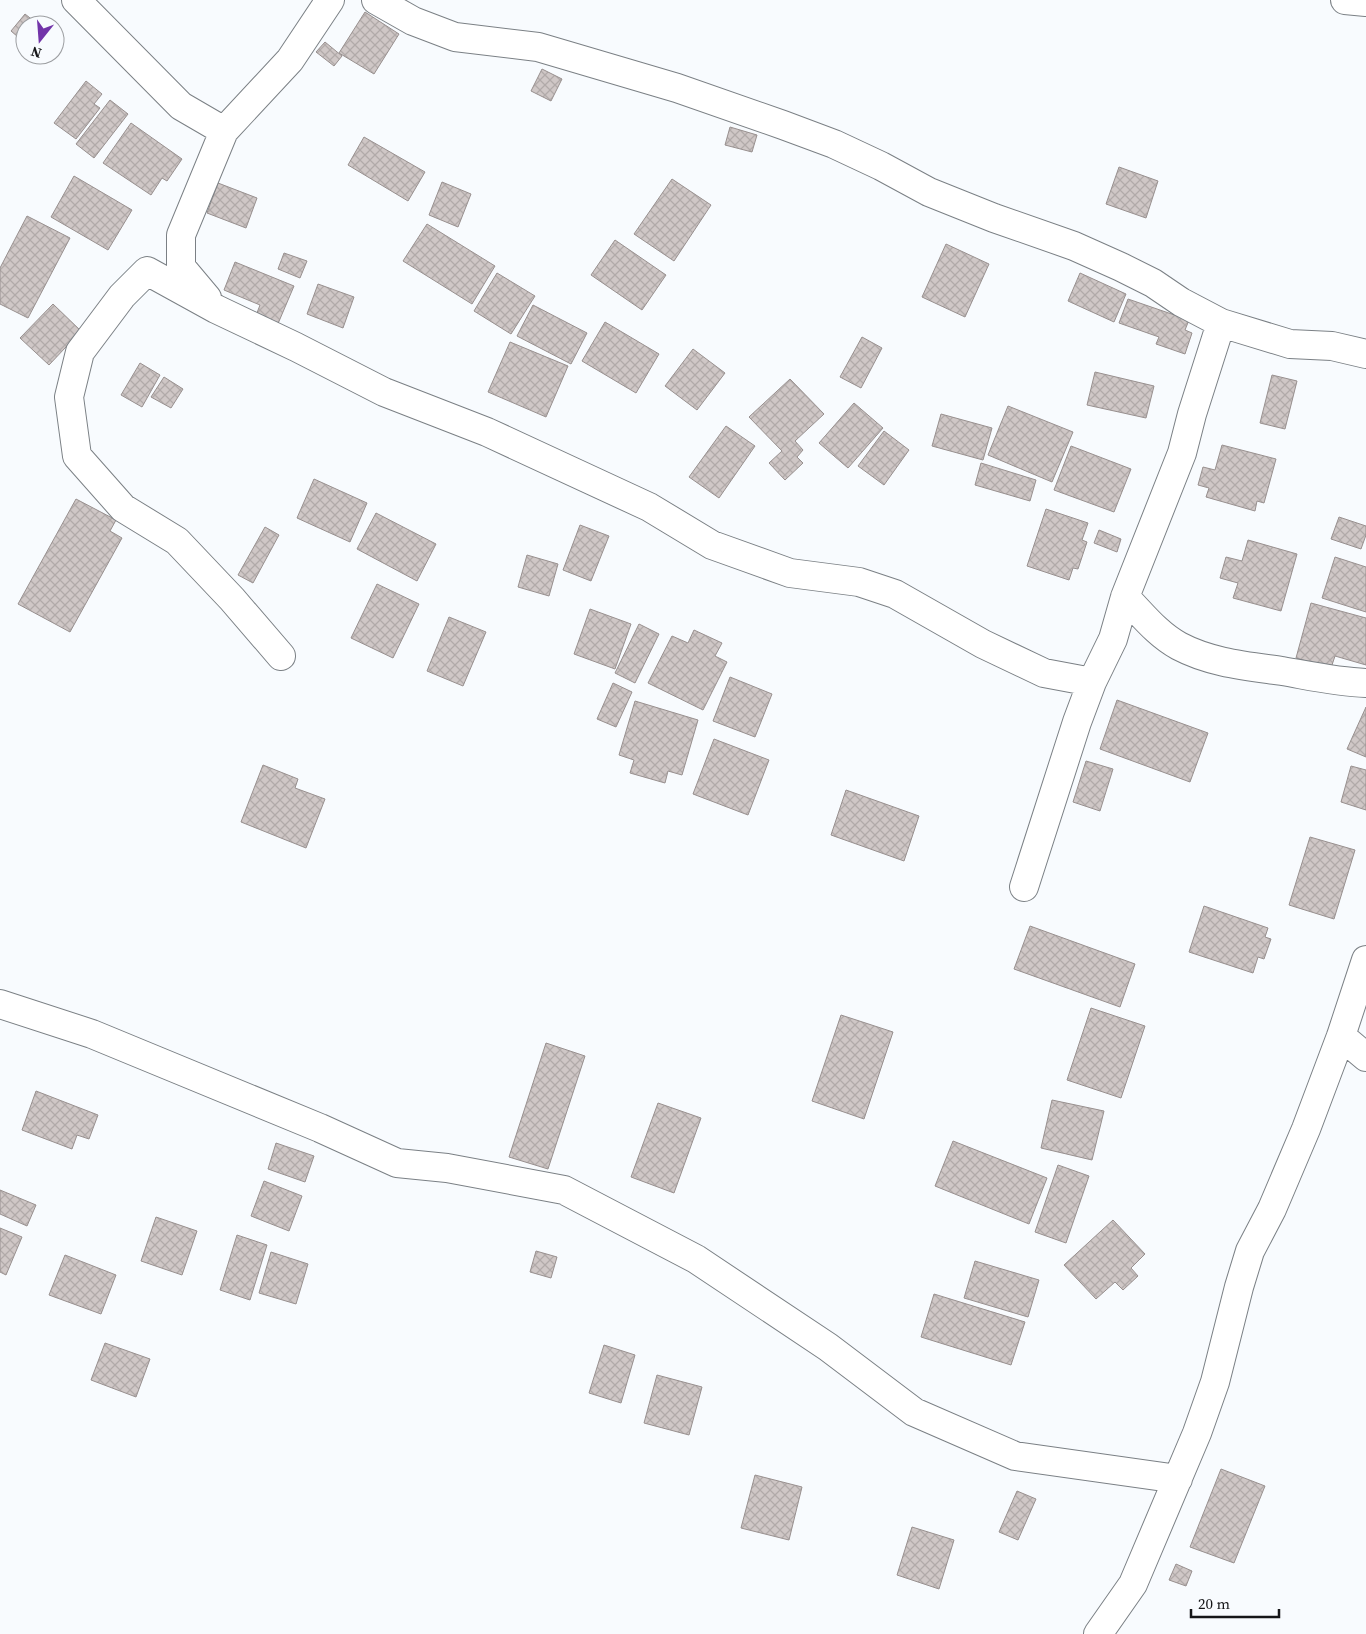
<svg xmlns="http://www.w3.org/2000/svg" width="1366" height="1634" viewBox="0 0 1366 1634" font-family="'Source Serif 4',serif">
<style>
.building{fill:url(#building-cross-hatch);stroke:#98908f}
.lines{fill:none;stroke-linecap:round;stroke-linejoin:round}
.minor-casing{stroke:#7b8085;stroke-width:30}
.minor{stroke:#fff;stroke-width:28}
</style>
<defs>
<pattern id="building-cross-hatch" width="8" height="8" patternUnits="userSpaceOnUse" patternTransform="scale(1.25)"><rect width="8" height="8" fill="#cfc7c6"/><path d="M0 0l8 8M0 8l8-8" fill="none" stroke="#b1aaa9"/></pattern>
</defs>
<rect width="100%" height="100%" fill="#f8fbfe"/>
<path class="building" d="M365,12L399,34L374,74L339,53Z
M25,14L39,25H25V43L11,31Z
M325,42L342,56L334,66L316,52Z
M542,69L562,79L551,101L531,91Z
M86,81L102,94L94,104L100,108L76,139L54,123Z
M110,100L128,114L94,158L76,144Z
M131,123L182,159L167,181L162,178L151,195L103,163Z
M730,127L757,135L752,152L725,145Z
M364,137L425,172L408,201L348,165Z
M1119,167L1158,181L1146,218L1106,204Z
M74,176L132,210L108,250L51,217Z
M672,179L711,205L674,261L634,234Z
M442,182L471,194L458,227L429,215Z
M218,183L257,198L246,228L207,213Z
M27,216L70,238L28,318L0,304V268Z
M427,224L495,266L472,304L403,261Z
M615,240L666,275L642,310L591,275Z
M946,244L989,264L965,317L922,297Z
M284,253L307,261L300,278L278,269Z
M235,262L294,286L277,326L255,318L260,305L224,290Z
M497,273L535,296L511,334L474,311Z
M1080,273L1126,294L1114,322L1068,301Z
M318,284L354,297L343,328L307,314Z
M1128,299L1189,320L1185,330L1192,333L1185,354L1156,344L1159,337L1119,323Z
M53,304L81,331L49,365L20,338Z
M533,305L587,333L571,364L517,336Z
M605,322L659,354L636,393L582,361Z
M862,337L882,348L861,388L840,377Z
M510,342L568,366L546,417L488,392Z
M693,349L725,373L697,410L665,386Z
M140,363L160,375L142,407L121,395Z
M1095,372L1154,386L1146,418L1087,405Z
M1272,375L1297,381L1285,429L1260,423Z
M164,377L183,389L171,408L151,397Z
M790,379L824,414L795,441L803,450L797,457L803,463L785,480L769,463L782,451L749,417Z
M854,403L883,428L848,468L819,443Z
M1008,406L1073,432L1052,482L988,455Z
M941,414L992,428L983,460L932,446Z
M726,426L755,446L719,498L689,477Z
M884,431L909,450L884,485L858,466Z
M1222,445L1276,459L1264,503L1257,501L1255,511L1206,497L1209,488L1198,485L1203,467L1215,470Z
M1071,446L1131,469L1114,512L1054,490Z
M981,463L1036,480L1030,501L975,485Z
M314,479L367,503L350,542L297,518Z
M76,499L116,520L110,531L122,538L70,632L18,604Z
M1046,509L1088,523L1082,540L1087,542L1078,569L1073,568L1069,580L1027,566Z
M376,513L436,544L417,581L357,549Z
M1339,517L1366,526V535L1361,549L1331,539Z
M580,525L609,536L591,581L563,570Z
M265,527L279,535L253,583L238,575Z
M1099,530L1121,539L1117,552L1094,543Z
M1248,540L1297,554L1281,611L1233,598L1238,583L1220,578L1226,557L1242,561Z
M527,555L558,564L549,596L518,587Z
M1335,557L1366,567V612L1322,598Z
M377,584L419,604L393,658L351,638Z
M1311,603L1366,618V665L1335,656L1331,668L1296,658Z
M590,609L631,624L615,669L574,654Z
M449,617L486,632L463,686L427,671Z
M639,624L659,634L635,683L615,673Z
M694,630L722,643L715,656L727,662L703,710L648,683L672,636L688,643Z
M730,677L772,694L755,737L713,721Z
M613,683L632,692L616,727L597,719Z
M1117,700L1208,733L1190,782L1100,749Z
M635,701L698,720L682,775L668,771L665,783L630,773L634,760L619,755Z
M1366,707V757L1347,749Z
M714,739L769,760L748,815L693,794Z
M1086,761L1113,769L1100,811L1073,802Z
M263,765L298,779L295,788L325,799L306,848L241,822Z
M1351,766L1366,770V810L1341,802Z
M846,790L919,816L904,861L831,835Z
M1310,837L1355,850L1334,919L1289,905Z
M1204,906L1268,928L1265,937L1271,939L1264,959L1258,957L1253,973L1189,952Z
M1030,926L1135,964L1120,1007L1014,969Z
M1091,1008L1145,1026L1121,1098L1067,1080Z
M841,1015L893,1032L864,1119L812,1101Z
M546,1043L585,1056L548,1169L509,1157Z
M36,1091L98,1115L89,1139L77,1135L72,1149L22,1130Z
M1052,1100L1104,1111L1092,1160L1041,1148Z
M658,1103L701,1118L674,1193L631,1177Z
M953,1141L1047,1178L1029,1224L935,1186Z
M276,1143L314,1156L305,1182L268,1169Z
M1058,1165L1089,1176L1066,1243L1035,1232Z
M264,1181L302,1196L289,1231L251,1216Z
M0,1190L36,1205L27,1226L0,1214Z
M156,1217L197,1231L182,1275L141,1261Z
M1113,1220L1145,1254L1131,1268L1138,1276L1123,1290L1115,1282L1096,1299L1064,1265Z
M0,1228L22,1237L6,1275L0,1272Z
M237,1235L267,1245L250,1300L220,1290Z
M536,1251L557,1257L551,1278L530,1272Z
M271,1252L308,1264L296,1304L259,1293Z
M65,1255L116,1275L101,1314L49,1295Z
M975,1261L1039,1280L1028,1317L964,1298Z
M934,1294L1025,1322L1011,1365L921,1337Z
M105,1343L150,1359L136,1397L91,1380Z
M604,1345L635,1355L621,1403L589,1393Z
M657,1375L702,1387L689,1435L644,1423Z
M1221,1469L1265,1486L1234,1563L1190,1547Z
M755,1475L802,1487L789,1540L741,1528Z
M1017,1491L1036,1499L1018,1540L999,1532Z
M912,1527L954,1540L939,1589L897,1575Z
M1176,1564L1192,1571L1186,1586L1169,1580Z"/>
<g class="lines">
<g class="minor-casing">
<path id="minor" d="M76,0L181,106L224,131
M376,0L413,21L455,37L538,47L677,88L783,125L834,144L881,166L929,192L994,218L1074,246L1121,267L1153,283L1181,302L1221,323L1290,344L1332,346L1366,354
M1345,0L1366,2
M207,298L181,267V235L224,131L290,60L330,0
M1125,597C1142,614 1157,634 1179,646C1211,663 1247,666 1282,671C1311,676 1337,682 1366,683
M281,656L232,599L177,541L123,508L77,456L69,397L80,352L122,296L147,271L216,309L296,347L384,392L487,432L649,507L712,545L790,573L859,582L895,594L983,644L1044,673L1092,682
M1024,887L1077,722L1092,682L1113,639L1125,597L1182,453L1192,414L1221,323
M0,1004L92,1034L320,1128L397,1163L447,1168L564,1190L696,1259L828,1347L914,1412L1015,1456L1178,1479
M1341,1036L1366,1057
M1098,1634L1133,1584L1197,1433L1215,1382L1239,1287L1250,1251L1272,1209L1306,1129L1341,1036L1366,960"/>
</g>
<use href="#minor" class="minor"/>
</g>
<g transform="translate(40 40) rotate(197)"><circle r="24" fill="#f8fbfe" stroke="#9d9fa2"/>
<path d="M0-4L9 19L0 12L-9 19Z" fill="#7234a9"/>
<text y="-8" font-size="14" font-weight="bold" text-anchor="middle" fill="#151618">N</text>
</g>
<path d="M1191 1609v8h88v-8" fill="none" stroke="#151618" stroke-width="2.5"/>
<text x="1198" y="1609" font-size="15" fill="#151618" stroke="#f8fbfe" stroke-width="4" paint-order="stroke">20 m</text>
</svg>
